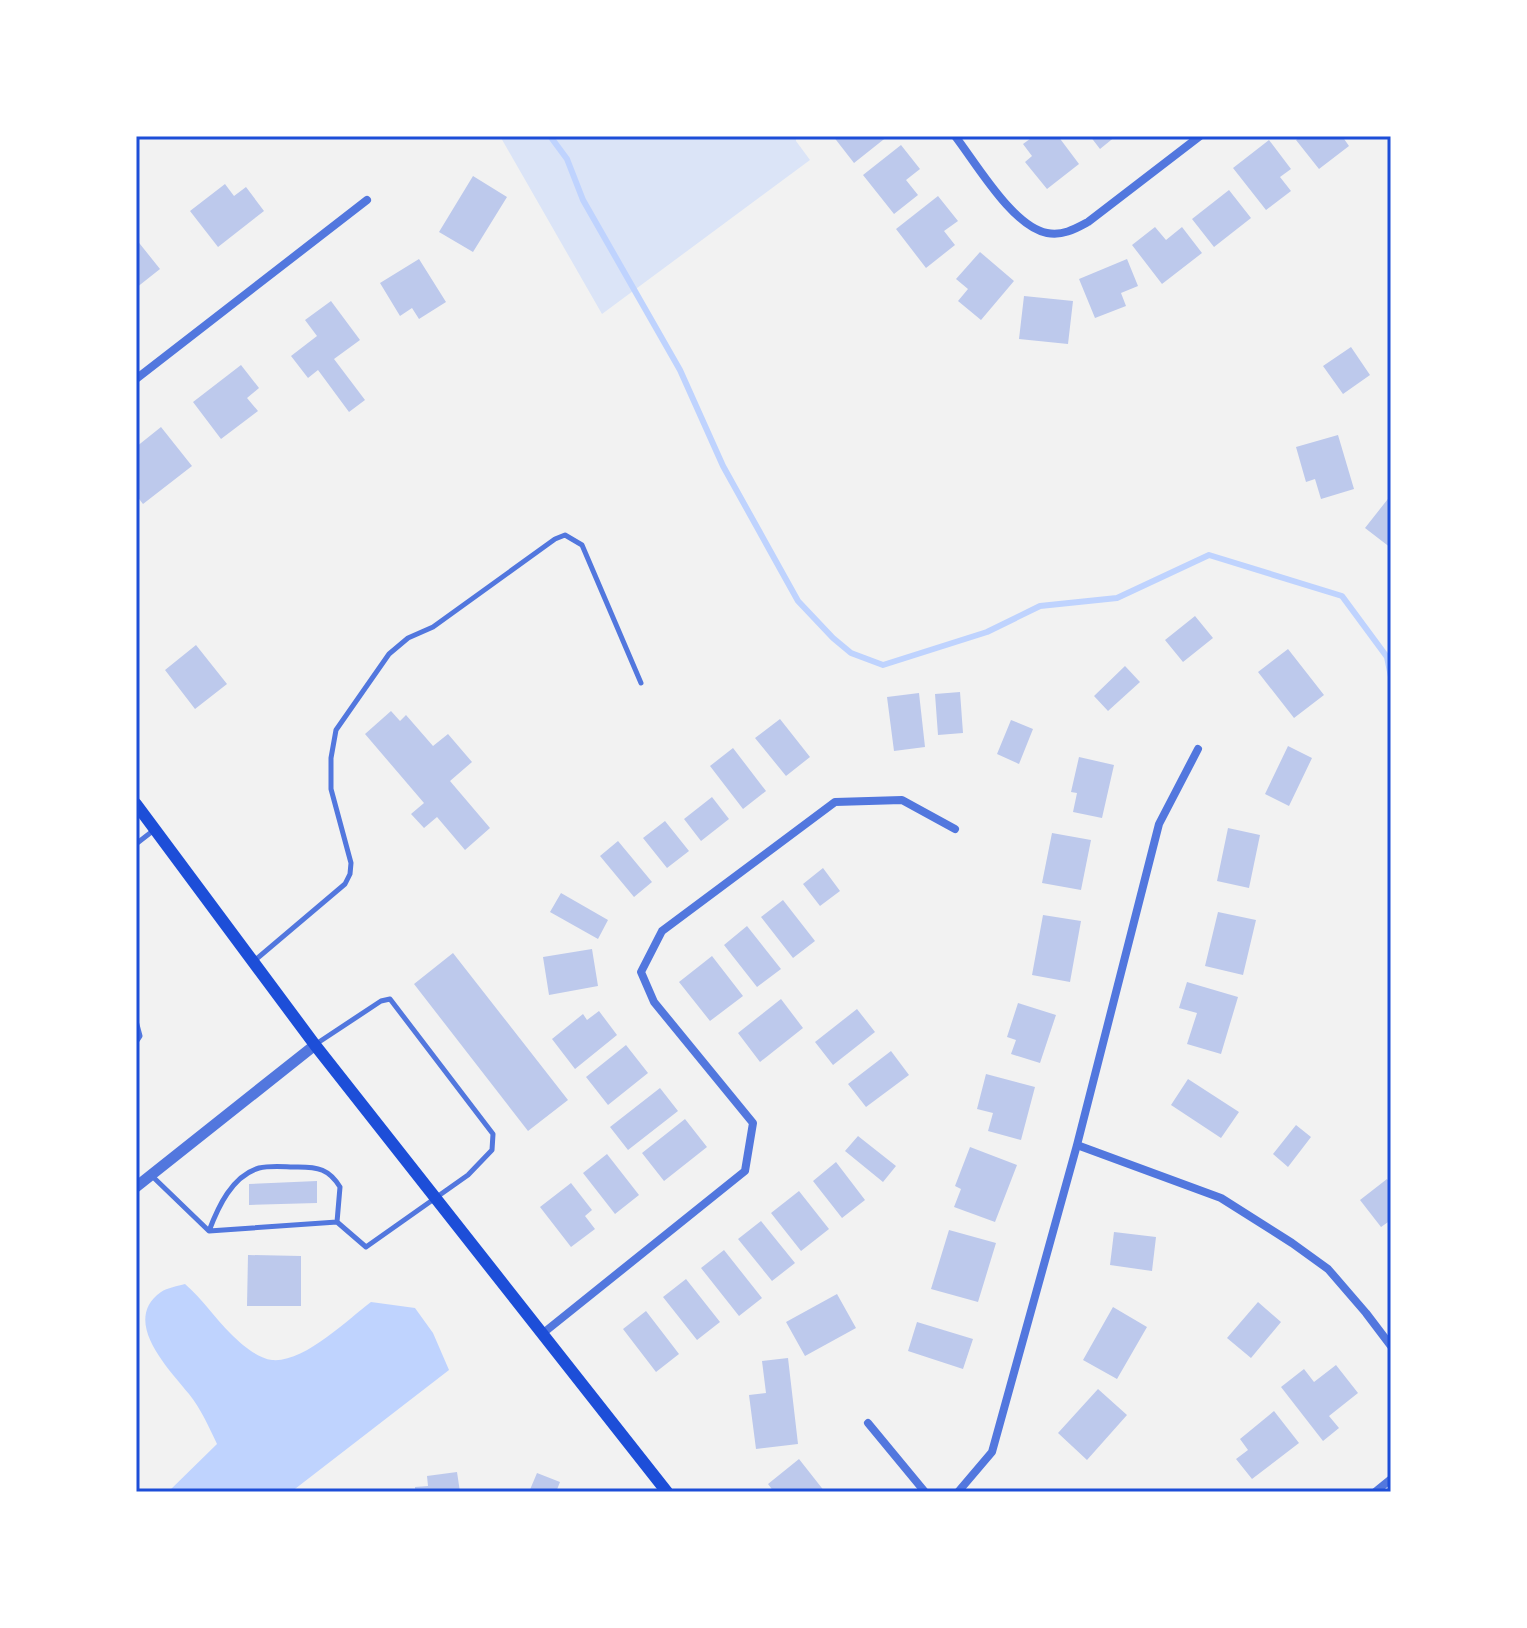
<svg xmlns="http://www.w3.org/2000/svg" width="1527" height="1628" viewBox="0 0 1527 1628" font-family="'Varela Round',sans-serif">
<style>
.green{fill:#dbe4f7}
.water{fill:#bfd3fe}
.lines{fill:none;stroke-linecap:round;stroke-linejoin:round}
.stream{stroke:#bfd3fe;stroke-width:6}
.building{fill:#bdc9ec}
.service{stroke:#5277de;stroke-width:5}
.minor{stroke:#5277de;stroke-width:8}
.tertiary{stroke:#5277de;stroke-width:11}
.secondary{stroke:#1d4ed8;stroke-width:12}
.neatline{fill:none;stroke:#1d4ed8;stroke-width:3}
</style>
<rect width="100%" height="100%" fill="#f2f2f2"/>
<path class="green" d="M500,136H796V141L810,160L602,314Z"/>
<path class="water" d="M185,1284C204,1301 214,1317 231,1334C241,1344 257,1358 272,1360C304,1363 347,1320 371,1302L415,1308L433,1333L449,1370L291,1492H168L217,1444C209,1427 201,1409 189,1394C170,1370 120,1321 161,1292C167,1288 178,1286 185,1284Z"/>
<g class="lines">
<path class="stream" d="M550,136L567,159L583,200L680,370L723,466L798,601L833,638L851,653L883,665L987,632L1040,606L1117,598L1209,555L1342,596L1387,657L1391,677"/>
</g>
<path class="building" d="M833,136H888L854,163Z
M1034,136H1058L1079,164L1047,189L1025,162L1032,156L1023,144Z
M1090,136H1116L1100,149Z
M1301,136H1342L1349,146L1319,169L1296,140Z
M1269,140L1291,169L1280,177L1291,191L1266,210L1233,168Z
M901,145L920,169L906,180L918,195L894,214L863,175Z
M473,176L507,197L473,252L439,232Z
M225,184L234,196L246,187L264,211L218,247L190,211Z
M1229,190L1251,218L1214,247L1192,219Z
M938,196L958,221L944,231L955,245L926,268L896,229Z
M1155,227L1166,240L1182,227L1202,253L1162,284L1132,245Z
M136,239L160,269L136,288Z
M980,252L1014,281L981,320L958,301L968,289L956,279Z
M419,259L446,302L419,319L412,308L400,316L380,283Z
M1127,259L1138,286L1121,293L1126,306L1095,318L1079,279Z
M1024,296L1073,301L1068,344L1019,339Z
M331,301L360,340L334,359L365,400L349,412L318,370L308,378L291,356L317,336L305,320Z
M1351,347L1370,375L1343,394L1323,366Z
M241,365L259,388L247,398L258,411L221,439L193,402Z
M161,427L192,466L143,504L136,495V447Z
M1338,435L1354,489L1321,499L1315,479L1306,482L1296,447Z
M1391,495V548L1365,528Z
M1195,616L1213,638L1183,662L1165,640Z
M196,645L227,684L195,709L165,670Z
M1288,649L1324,695L1294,718L1258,672Z
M1125,666L1140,682L1108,711L1094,696Z
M960,692L963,733L938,735L935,694Z
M919,693L925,747L894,751L887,697Z
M391,711L400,721L406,715L433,746L448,734L472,762L450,781L490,828L465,850L437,817L424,828L411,814L424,803L365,734Z
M780,719L810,757L786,776L755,738Z
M1011,720L1033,729L1019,764L997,754Z
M1288,746L1312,758L1289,806L1265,794Z
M733,748L766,791L743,809L710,766Z
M1079,757L1114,765L1102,818L1073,812L1077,793L1071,792Z
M712,797L729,819L701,841L684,819Z
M665,821L689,851L667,868L643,838Z
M1228,828L1260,835L1249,888L1217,881Z
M1052,833L1091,840L1081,890L1042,883Z
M618,841L652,882L634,897L600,856Z
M823,868L840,891L820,906L803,884Z
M561,893L608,920L598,939L550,912Z
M783,900L815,941L793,958L761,917Z
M1218,912L1256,920L1243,975L1205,966Z
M1043,915L1081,921L1070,982L1032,975Z
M747,926L781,969L757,987L724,945Z
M592,949L598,986L549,995L543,957Z
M453,953L568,1100L528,1131L414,984Z
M712,956L743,996L710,1021L679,982Z
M1187,982L1238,997L1221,1054L1187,1044L1197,1013L1179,1008Z
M781,999L803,1028L760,1062L738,1033Z
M1018,1003L1056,1015L1040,1063L1011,1054L1016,1040L1007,1037Z
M857,1009L875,1032L833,1065L815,1042Z
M599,1011L617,1035L575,1069L552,1039L583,1014L587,1020Z
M626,1045L648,1073L608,1105L586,1077Z
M891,1051L909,1075L866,1107L848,1084Z
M986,1074L1035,1087L1021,1140L988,1131L993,1113L977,1109Z
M1188,1079L1239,1112L1221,1138L1171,1105Z
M660,1088L678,1111L628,1150L610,1127Z
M685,1119L707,1147L664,1181L642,1153Z
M1296,1125L1311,1137L1288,1167L1273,1154Z
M858,1136L896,1166L883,1182L845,1151Z
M970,1147L1017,1165L995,1222L954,1207L961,1189L955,1186Z
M607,1154L639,1195L615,1214L583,1173Z
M836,1162L865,1200L842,1218L813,1181Z
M1387,1179L1391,1184V1220L1381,1227L1360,1200Z
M317,1181V1203L249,1205V1184Z
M571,1183L592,1210L585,1216L595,1229L571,1247L540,1207Z
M799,1191L829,1229L801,1251L771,1213Z
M761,1221L795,1263L772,1281L738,1239Z
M949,1230L996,1243L978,1302L931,1289Z
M1114,1232L1156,1237L1152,1271L1110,1265Z
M724,1250L762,1298L739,1316L701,1268Z
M248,1255L301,1256V1306H247Z
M686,1279L720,1322L697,1340L663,1297Z
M837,1294L856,1328L805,1356L786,1322Z
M1258,1302L1281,1322L1251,1358L1227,1338Z
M1113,1307L1147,1327L1117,1379L1083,1360Z
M646,1311L679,1354L656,1372L623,1329Z
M917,1322L973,1339L963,1369L908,1351Z
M788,1358L798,1444L756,1449L749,1395L766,1393L762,1361Z
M1336,1365L1358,1393L1329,1416L1339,1428L1323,1441L1281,1387L1304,1369L1314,1382Z
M1098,1389L1127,1415L1087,1460L1058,1433Z
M1274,1411L1299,1443L1252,1479L1236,1459L1248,1450L1240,1439Z
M799,1459L825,1492H774L768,1484Z
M457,1472L460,1492H415V1487L428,1486L427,1476Z
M537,1473L560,1482L556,1492H529Z"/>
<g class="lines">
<path class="service" d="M136,844L154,830
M254,961L345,884L350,874L351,863L331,789V758L336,730L389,654L408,638L433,627L555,539L565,535L582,545L641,683
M136,1021L140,1036L136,1042
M152,1176L209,1231L337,1222L366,1247L468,1175L492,1150L493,1134L390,999L381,1001L316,1044
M209,1231C218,1207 232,1176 259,1168C271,1165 285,1167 298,1167C318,1167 329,1169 340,1187L337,1222"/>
<path class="minor" d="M955,136C976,163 1013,227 1047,233C1063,236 1075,229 1088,222L1200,136
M136,379L367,200
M1077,1145L1221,1198L1292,1243L1328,1269L1366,1313L1391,1346
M542,1334L745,1171L753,1123L654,1002L641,972L662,931L835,802L902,800L955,829
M868,1423L925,1492
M958,1492L992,1452L1077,1145L1159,824L1198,749
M1375,1492L1391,1479"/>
<path class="tertiary" d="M136,1187L315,1045"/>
<path class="secondary" d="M136,804L315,1045L667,1492"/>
</g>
<rect width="1527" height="1628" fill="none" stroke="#ffffff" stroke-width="276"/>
<rect x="138" y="138" width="1251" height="1352" class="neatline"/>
</svg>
